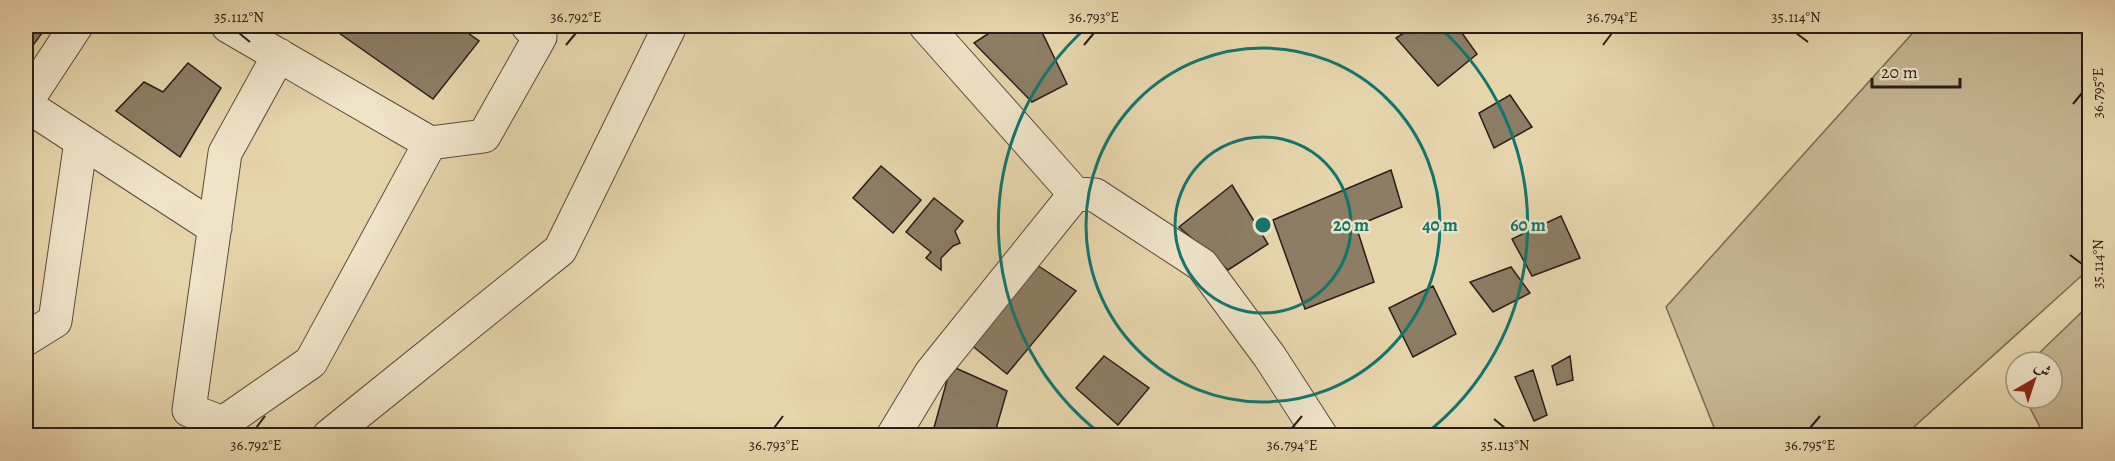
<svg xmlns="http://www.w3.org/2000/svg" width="2115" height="461" viewBox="0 0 2115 461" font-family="Alegreya,Amiri,serif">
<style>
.green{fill:#c6b592;stroke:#786a55;stroke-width:1.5}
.building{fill:#8c7d64;stroke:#2a1e18;stroke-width:1.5}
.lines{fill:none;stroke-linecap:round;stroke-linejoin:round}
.minor-casing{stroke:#594c3d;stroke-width:35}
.minor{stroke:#efe3c8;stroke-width:33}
.ticks{fill:none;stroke:#2a1e18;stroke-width:2}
.ring{fill:none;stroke:#0f766e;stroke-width:3}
.centre{fill:#0f766e;stroke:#efe3c8;stroke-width:3}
.ring-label{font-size:18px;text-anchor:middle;font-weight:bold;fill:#0f766e;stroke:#efe3c8;stroke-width:5;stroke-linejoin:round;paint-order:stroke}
.neatline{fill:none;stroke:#2a1e18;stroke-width:2}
.ticks-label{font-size:15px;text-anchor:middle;fill:#2a1e18}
</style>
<rect width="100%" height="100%" fill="#e6d4ab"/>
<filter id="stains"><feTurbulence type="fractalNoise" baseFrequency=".00333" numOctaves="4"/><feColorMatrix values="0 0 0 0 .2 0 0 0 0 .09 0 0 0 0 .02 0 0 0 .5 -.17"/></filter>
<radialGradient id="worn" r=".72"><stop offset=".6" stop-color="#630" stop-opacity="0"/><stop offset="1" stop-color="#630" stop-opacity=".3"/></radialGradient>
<path class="green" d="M1919,26H2089V269L1905,435H1717L1666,307Z
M2089,305V435H2044L2025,398H2052V362H2030Z"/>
<path class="building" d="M26,26H47L26,55Z
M329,26H458L479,41L433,99Z
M1000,26H1039L1067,84L1032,102L974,43Z
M1415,26H1457L1477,54L1438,86L1396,38Z
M188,63L221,88L180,157L116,111L144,82L163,92Z
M1510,95L1532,127L1494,148L1479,113Z
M881,166L921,200L893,233L853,198Z
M1391,170L1402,207L1356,226L1374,282L1305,309L1273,220Z
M1232,185L1268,244L1228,270L1179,227Z
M934,198L963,221L955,231L960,243L953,246L941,258V270L926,258L931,252L906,232Z
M1561,216L1580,258L1532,276L1512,239Z
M1037,265L1076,291L1007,374L970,344Z
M1511,267L1530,293L1493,312L1470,282Z
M1433,286L1456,334L1413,357L1389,308Z
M1104,356L1149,388L1118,425L1076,388Z
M1570,356L1573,380L1557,385L1552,366Z
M951,366L1007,391L994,436L932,435Z
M1533,370L1547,415L1534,421L1515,377Z"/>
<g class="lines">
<g class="minor-casing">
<path id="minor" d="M926,26L1075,194L1095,195L1202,265L1270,357L1321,436
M26,102L76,26
M26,105L215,228
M430,143L484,136L540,37L528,26
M26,339L55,321L81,141
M223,423L189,410L225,153L279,55
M216,436L223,423L311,362L430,143L228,26
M329,436L560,250L670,26
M893,436L931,373L1075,194"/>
</g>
<use href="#minor" class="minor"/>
</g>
<path class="ticks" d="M239,33L250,42M1796,33L1808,42M566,45L576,33M1084,45L1094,33M1603,45L1612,33M2073,104L2082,93M2070,255L2082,264M1494,419L1505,428M256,428L265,416M774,428L783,416M1292,428L1302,416M1810,428L1820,416"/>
<g class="ring">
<circle cx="1263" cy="225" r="88"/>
<circle cx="1263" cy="225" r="177"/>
<path d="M1102 435A265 265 0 0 1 1087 27M1439 27A265 265 0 0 1 1424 435"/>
</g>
<circle cx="1263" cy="225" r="9" class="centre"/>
<g class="ring-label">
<text x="1351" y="231">20 m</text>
<text x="1440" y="231">40 m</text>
<text x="1528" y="231">60 m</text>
</g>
<rect width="2115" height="461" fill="none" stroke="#e6d4ab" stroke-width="66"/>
<g transform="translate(2034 380) rotate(39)"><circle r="28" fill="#efe3c8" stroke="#a09482" stroke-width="1.5"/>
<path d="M0-4.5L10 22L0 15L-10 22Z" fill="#8f2418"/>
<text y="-9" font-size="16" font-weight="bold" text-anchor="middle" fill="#2a1e18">ش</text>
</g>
<path d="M1872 78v9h88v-9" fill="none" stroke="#2a1e18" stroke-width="3"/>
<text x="1881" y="78" font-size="18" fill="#2a1e18" stroke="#efe3c8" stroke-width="4.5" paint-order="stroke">20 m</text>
<rect x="33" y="33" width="2049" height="395" class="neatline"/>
<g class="ticks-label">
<text x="239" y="22">35.112°N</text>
<text x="576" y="22">36.792°E</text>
<text x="1094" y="22">36.793°E</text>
<text x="1612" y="22">36.794°E</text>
<text x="1796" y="22">35.114°N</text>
<text transform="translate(2098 93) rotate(-90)" y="5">36.795°E</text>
<text transform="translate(2098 264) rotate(-90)" y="5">35.114°N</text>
<text x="256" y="450">36.792°E</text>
<text x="774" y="450">36.793°E</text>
<text x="1292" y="450">36.794°E</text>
<text x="1505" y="450">35.113°N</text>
<text x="1810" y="450">36.795°E</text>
</g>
<rect width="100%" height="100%" filter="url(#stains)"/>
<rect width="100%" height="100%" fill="url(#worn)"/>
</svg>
